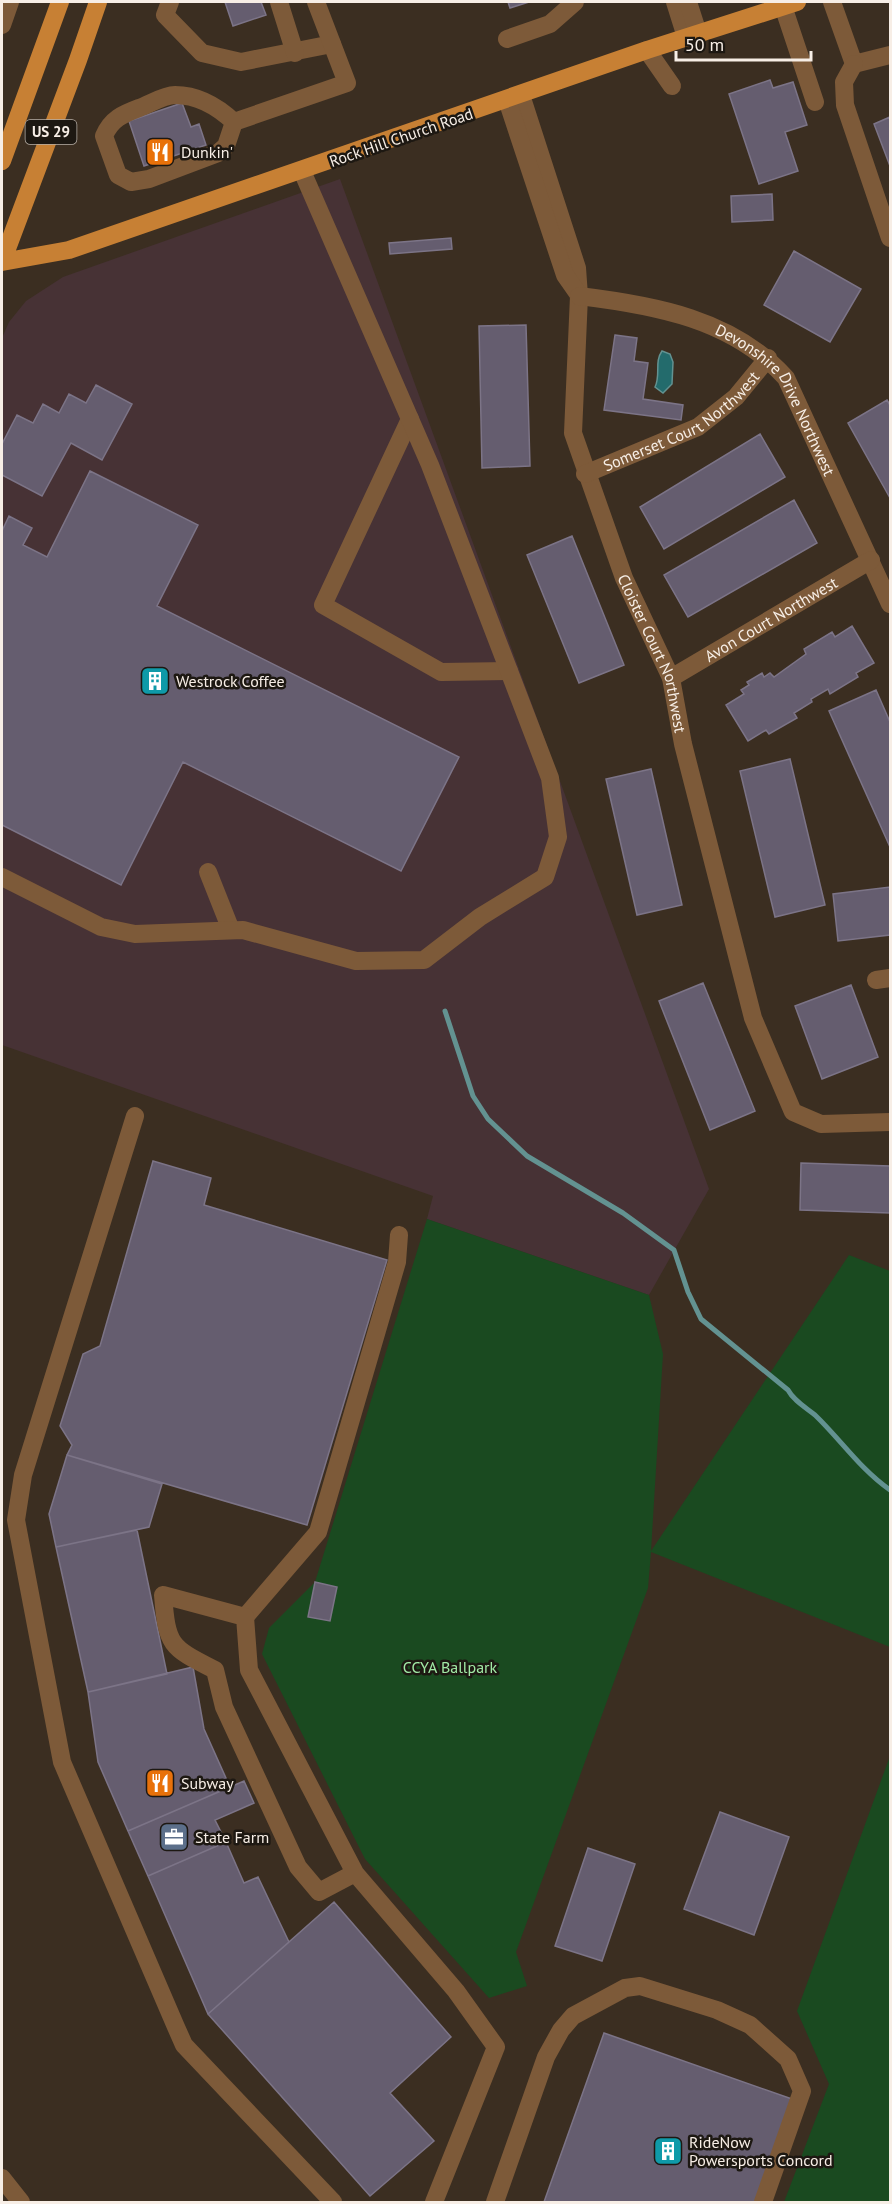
<svg xmlns="http://www.w3.org/2000/svg" width="892" height="2204" viewBox="0 0 892 2204" font-family="'PT Sans',sans-serif">
<style>
.industrial{fill:#473235}
.green{fill:#1a4a20}
.water{fill:#236b6c;stroke:#639291;stroke-width:1.5}
.lines{fill:none;stroke-linecap:round;stroke-linejoin:round}
.stream{stroke:#639291;stroke-width:5}
.building{fill:#655d6f;stroke:#7c7487;stroke-width:1.5}
.minor{stroke:#7d5a39;stroke-width:18}
.major{stroke:#c78034;stroke-width:18}
.labels{text-anchor:middle;stroke-width:5;stroke-linejoin:round;paint-order:stroke}
.shield{fill:#1d1812;stroke:#b6aea6;stroke-width:1.5}
.shield-label{font-size:15px;font-weight:bold;fill:#f7eee6}
.street-label{font-size:16px;fill:#f7eee6;stroke:#1d1812}
.poi-label{font-size:16px;fill:#f7eee6;stroke:#1d1812;text-anchor:start}
.park-label{font-size:16px;fill:#a1e9a5;stroke:#1d1812}
</style>
<rect width="100%" height="100%" fill="#3b2e21"/>
<path class="industrial" d="M340,179L709,1189L649,1295L427,1219L433,1196L2,1045V338L9,322L26,301L63,277Z"/>
<path class="green" d="M427,1219L649,1295L663,1354L651,1551L849,1255L890,1271V1647L651,1552L648,1588L516,1952L527,1986L489,1998L365,1859L262,1654L269,1628L315,1582Z
M890,1756V2202H784L829,2084L797,2011Z"/>
<path class="water" d="M662,351L670,354L673,362L672,384L663,393L655,387C661,375 654,362 662,351Z"/>
<g class="lines">
<path class="stream" d="M445,1011L473,1096L488,1119L527,1156L623,1213L674,1250L688,1292L701,1319L788,1390C794,1401 805,1407 815,1415C841,1440 860,1469 890,1490"/>
</g>
<path class="building" d="M225,2H261L266,15L233,26Z
M508,2H529L510,8Z
M770,80L773,88L793,82L807,125L785,132L798,171L759,184L729,94Z
M182,103L191,127L199,124L206,145L144,166L129,121Z
M890,117V166L874,124Z
M772,194L773,220L732,222L731,196Z
M451,238L452,249L390,254L389,243Z
M794,251L861,289L830,342L764,305Z
M526,325L530,466L482,468L479,326Z
M615,335L637,338L634,361L648,363L643,399L683,405L681,420L604,410Z
M96,385L132,404L102,460L71,443L42,496L2,475V444L17,415L33,423L43,404L59,413L69,394L86,403Z
M887,400L890,405V498L848,423Z
M760,434L785,477L664,549L640,507Z
M90,471L198,525L157,606L459,757L401,871L183,762L121,885L2,825V531L9,516L32,528L23,545L47,557Z
M794,500L817,543L688,617L664,575Z
M572,536L624,665L579,683L527,555Z
M852,626L874,663L856,673L858,677L830,694L828,689L811,699L812,702L794,713L797,718L769,734L766,730L748,741L726,705L744,694L741,690L749,685L747,682L762,673L764,677L770,673L774,677L806,654L804,649L832,632L835,637Z
M876,690L890,722V847L829,711Z
M790,759L825,905L775,917L740,771Z
M651,769L682,905L637,915L606,779Z
M890,887V935L838,941L833,894Z
M703,983L755,1111L710,1130L659,1001Z
M851,985L878,1057L822,1079L795,1006Z
M153,1161L211,1178L204,1205L387,1260L307,1525L67,1455L72,1445L60,1426L83,1354L100,1346Z
M801,1163L890,1166V1213L800,1210Z
M67,1455L162,1484L149,1527L56,1547L49,1514Z
M137,1530L167,1674L88,1692L56,1547Z
M315,1582L337,1587L330,1621L308,1617Z
M193,1667L204,1729L230,1787L128,1831L98,1762L88,1692Z
M244,1781L254,1803L215,1820L226,1842L148,1876L128,1831Z
M720,1812L789,1837L754,1935L684,1909Z
M226,1842L244,1883L258,1877L289,1942L208,2014L148,1876Z
M588,1848L635,1864L602,1961L555,1946Z
M334,1902L451,2037L390,2093L434,2141L370,2196L208,2014Z
M604,2033L792,2099L755,2202H544Z"/>
<g class="lines">
<g class="minor">
<path d="M170,2L165,15L202,53L241,62L332,44"/>
<path d="M279,2L295,53"/>
<path d="M675,2L686,37"/>
<path d="M688,2L698,33"/>
<path d="M832,2L854,64L890,55"/>
<path d="M783,6L815,102"/>
<path d="M2,25L10,2"/>
<path d="M507,39L550,24L575,2"/>
<path d="M647,50L672,86"/>
<path d="M854,64L844,82L845,105L890,238"/>
<path id="s1" d="M521,95L577,268L579,296L573,433L624,578L671,678L683,744L753,1018L793,1112L821,1124L890,1122"/>
<path d="M507,100L565,275L579,295"/>
<path d="M234,122L226,146L218,153L149,179L131,182L118,175L104,136C111,119 123,114 139,108C150,104 164,95 175,95C197,95 218,107 234,122L347,83L316,2"/>
<path id="s2" d="M579,296C654,305 733,319 786,378L890,604"/>
<path d="M410,419L323,605L441,672L509,671"/>
<path id="s3" d="M585,474L698,427L736,397L768,358"/>
<path id="s4" d="M671,678L871,560"/>
<path d="M208,872L231,930"/>
<path d="M2,877L101,927L135,934L243,930L356,961L424,960L480,917L545,877L558,837L550,778L430,465L302,171"/>
<path d="M876,980L890,978"/>
<path d="M135,1116L23,1475L16,1520L62,1762L176,2027L184,2045L333,2202"/>
<path d="M245,1617L318,1532L397,1262L399,1235"/>
<path d="M355,1873L319,1892L298,1867L224,1707L215,1670C170,1647 167,1646 163,1595L245,1617L249,1670L355,1873L456,1991L496,2047L434,2202"/>
<path d="M2,2178L21,2202"/>
<path d="M495,2202L546,2057L561,2030L573,2016L625,1988L640,1986L717,2010L750,2025L788,2059L802,2091L763,2202"/>
</g>
<path class="major" d="M2,161L60,2
M2,262L69,250L647,50L797,2
M2,262L78,60L98,2"/>
</g>
<defs>
<g id="restaurant-square" transform="scale(1.5)"><rect x="-9" y="-9" width="18" height="18" rx="4" fill="#e8710a" stroke="#1d1812"/><path d="M-5-6h1v4h1v-4h1v4h1v-4h1v5L-1.5 .5V6h-2V.5L-5-1ZM5-6V6H3V1.5H1.5Q1.5-4 5-6Z" fill="#fff"/></g>
<g id="building-square" transform="scale(1.5)"><rect x="-9" y="-9" width="18" height="18" rx="4" fill="#0f9aa8" stroke="#1d1812"/><path d="M-4-6H4V6H1V3H-1V6H-4ZM-2.5-4.3h1.7v1.8h-1.7ZM.8-4.3h1.7v1.8H.8ZM-2.5-1h1.7V.8h-1.7ZM.8-1h1.7V.8H.8Z" fill="#fff"/></g>
<g id="office-square" transform="scale(1.5)"><rect x="-9" y="-9" width="18" height="18" rx="4" fill="#5c6f8a" stroke="#1d1812"/><path d="M-6-3h4V-5.5h4V-3h4V5H-6ZM-1-4.5V-3h2v-1.5ZM-6 0V1H6V0Z" fill="#fff"/></g>
</defs>
<g fill-rule="evenodd">
<use href="#restaurant-square" x="160" y="152"/>
<use href="#building-square" x="155" y="681"/>
<use href="#restaurant-square" x="160" y="1783"/>
<use href="#office-square" x="174" y="1837"/>
<use href="#building-square" x="668" y="2151"/>
</g>
<g class="labels">
<rect class="shield" x="25.5" y="120" width="51" height="24" rx="4.5"/>
<g class="shield-label">
<text x="51" y="137">US 29</text>
</g>
<g class="street-label">
<text transform="translate(401 137) rotate(-19)" y="6">Rock Hill Church Road</text>
<text dy="6" stroke="none"><textPath href="#s2" startOffset="238">Devonshire Drive Northwest</textPath></text>
<text dy="6" stroke="none"><textPath href="#s3" startOffset="111">Somerset Court Northwest</textPath></text>
<text dy="6" stroke="none"><textPath href="#s4" startOffset="116">Avon Court Northwest</textPath></text>
<text dy="6" stroke="none"><textPath href="#s1" startOffset="582">Cloister Court Northwest</textPath></text>
</g>
<g class="poi-label">
<text x="181" y="158">Dunkin'</text>
<text x="176" y="687">Westrock Coffee</text>
<text x="181" y="1789">Subway</text>
<text x="195" y="1843">State Farm</text>
<text x="689" y="2148">RideNow<tspan x="689" dy="18">Powersports Concord</tspan></text>
</g>
<g class="park-label">
<text x="450" y="1673">CCYA Ballpark</text>
</g>
</g>
<rect width="892" height="2204" fill="none" stroke="#f7eee6" stroke-width="6"/>
<path d="M676 51v9h135v-9" fill="none" stroke="#f7eee6" stroke-width="3"/>
<text x="685" y="51" font-size="18" fill="#f7eee6" stroke="#1d1812" stroke-width="4.5" paint-order="stroke">50 m</text>
</svg>
